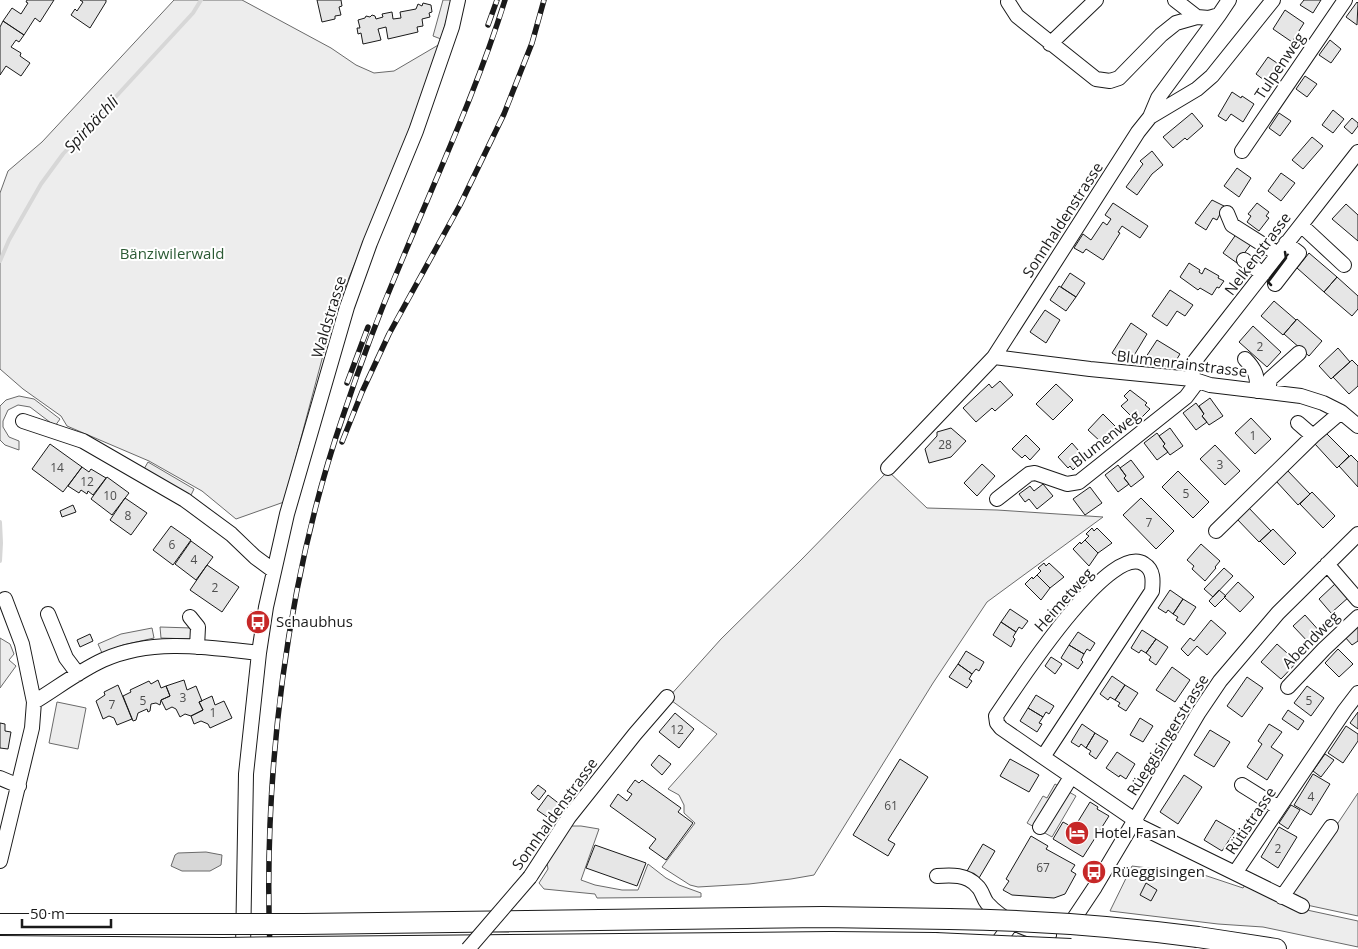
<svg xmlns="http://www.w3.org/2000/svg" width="1358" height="949" viewBox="0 0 1358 949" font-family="'Open Sans',sans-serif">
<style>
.built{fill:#ededed;stroke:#6a6a6a}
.water{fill:#d7d7d7;stroke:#6a6a6a}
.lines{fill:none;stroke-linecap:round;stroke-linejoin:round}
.stream{stroke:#d7d7d7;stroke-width:4}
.building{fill:#e6e6e6;stroke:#1a1a1a}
.minor-casing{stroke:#1a1a1a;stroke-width:16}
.highway-casing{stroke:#1a1a1a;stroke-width:22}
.minor{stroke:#fff;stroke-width:14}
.highway{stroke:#fff;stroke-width:20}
.rail-casing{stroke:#1a1a1a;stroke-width:5.5}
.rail{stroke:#fff;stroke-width:4;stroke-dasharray:11;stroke-linecap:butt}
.minor-bridge-casing{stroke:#1a1a1a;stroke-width:16;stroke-linecap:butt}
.highway-bridge-casing{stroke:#1a1a1a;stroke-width:22;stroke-linecap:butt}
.minor-bridge{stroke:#fff;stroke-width:14}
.highway-bridge{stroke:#fff;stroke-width:20}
.wall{stroke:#1a1a1a;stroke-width:2.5}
.labels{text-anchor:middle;stroke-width:4;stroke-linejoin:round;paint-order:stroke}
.number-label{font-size:12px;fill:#4d4d4d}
.street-label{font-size:15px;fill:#1a1a1a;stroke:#fff}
.park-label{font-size:15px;fill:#2b5a34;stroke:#fff}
.poi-label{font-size:15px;fill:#1a1a1a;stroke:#fff;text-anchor:start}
.water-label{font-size:16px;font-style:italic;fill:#1a1a1a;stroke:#fff}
</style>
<rect width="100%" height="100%" fill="#fff"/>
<path class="built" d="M174,0H242L331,48L356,65L374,73L394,71L440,44L422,101L334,314L284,502L236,519L202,491L149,461L67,426L61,416L23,389L0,369V193L8,171L42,142Z
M443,0H452L441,39L433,36Z
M19,396L34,399L60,419L55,426L30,407L18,405L8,410L3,421V427L9,437L19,441V450L5,445L0,440V406L6,400Z
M148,462L194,489L190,497L144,469Z
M888,471L927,508L997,510L1103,517L987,602L933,683L814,875L791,879L749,884L698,887L690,885L662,867L695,823L684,813V805L679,795L668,789L717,734L668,698L721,639L802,559Z
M160,627L192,628L191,639L161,638Z
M152,628L154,638L123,645L102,653L98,644L121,634Z
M0,638L10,644L14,654L9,660L16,666L0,688Z
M57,702L86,708L78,749L49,743Z
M1055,784L1076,796L1052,837L1027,823L1043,796L1047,798Z
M1358,793V916L1302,904L1304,899L1292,892Z
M570,826H581L599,829L581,880L595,885L622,890H638L648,864L666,878L679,885L701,893V897L597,898L595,894L544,889L539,883L548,869L547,863Z
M1132,866L1204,875L1243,888L1245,885L1293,907L1358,921V947L1263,927L1218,924L1110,911Z"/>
<path class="water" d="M206,852L222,855L221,865L210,871H182L171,866L175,855L178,853Z"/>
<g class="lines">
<path class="stream" d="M0,261L9,240L41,184L63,154L193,13L201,0
M0,522L1,543L0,561"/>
</g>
<path class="building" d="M27,0H54L40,22L35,18L24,35L3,21L12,8L21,14L28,3L26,2Z
M80,0H106V2L90,28L71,15L75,9L77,11L83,2Z
M317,0H341L342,6L339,7L341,15L335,16V19L322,22Z
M1304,0H1321L1313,13L1300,5Z
M1357,2L1358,3L1357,25L1346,17Z
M423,3L431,5L432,12L429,13L430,17L422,19L423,26L417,27L418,32L388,39L386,27L378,29L381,40L363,44L361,33L358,34L357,28H360L358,20L365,18L366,16L370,17L372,15L375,16L376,19L383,17L382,14L392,12L393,19L401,18L400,12L416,9L418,4L422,6Z
M1285,10L1304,23L1292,42L1273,29Z
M3,21L24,35L19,42L16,40L11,47L21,53L20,56L30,63L21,76L6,66L0,75V27Z
M1330,40L1341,49L1331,63L1319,55Z
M1268,57L1280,65L1268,83L1256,74Z
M1305,76L1317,84L1307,97L1296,89Z
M1232,92L1241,98L1242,96L1254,104L1243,122L1231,114L1226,121L1218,116Z
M1333,110L1344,119L1333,133L1322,125Z
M1192,113L1203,126L1187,140L1185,138L1173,148L1163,137Z
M1279,113L1291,121L1280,136L1269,128Z
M1352,118L1358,123V126L1352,134L1344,127Z
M1312,137L1323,146L1303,169L1292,160Z
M1152,151L1163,165L1152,174L1137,195L1126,187L1143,164L1140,161Z
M1237,168L1251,178L1239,197L1224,186Z
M1281,173L1295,183L1281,201L1268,191Z
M1212,200L1224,206L1217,220L1213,218L1206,230L1195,223Z
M1113,203L1148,226L1140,238L1122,226L1118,232L1120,233L1103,260L1086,249L1083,253L1074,248L1083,234L1091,240L1103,222L1107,225L1111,219L1105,215Z
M1257,203L1269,212L1266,216L1269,218L1259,231L1247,222L1251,216L1248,214Z
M1346,204L1358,215V241L1332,219Z
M1237,233L1252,243L1237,263L1223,253Z
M1309,253L1337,277L1324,292L1297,268Z
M1189,263L1200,270L1199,272L1202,274L1205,268L1219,276L1218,278L1224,281L1219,288L1217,287L1212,295L1200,288L1198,290L1180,277Z
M1070,273L1085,283L1076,297L1061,287Z
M1337,277L1358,296V309L1352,316L1324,292Z
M1059,286L1076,297L1066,311L1050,300Z
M1170,290L1193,305L1185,316L1177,311L1167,326L1152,316Z
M1274,301L1296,320L1283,335L1261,316Z
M1045,310L1060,320L1046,343L1030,332Z
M1297,319L1322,341L1309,356L1284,334Z
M1131,323L1147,334L1130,362H1126L1112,353Z
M1253,326L1281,352L1267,367L1239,342Z
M1157,340L1180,354L1172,367L1142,363Z
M1338,348L1350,362L1331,379L1319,366Z
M1352,360L1358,366V386L1349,394L1333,377Z
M1000,381L1013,395L995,411L992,408L976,422L963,408L989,384L992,388Z
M1056,384L1073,400L1053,420L1036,404Z
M1130,390L1147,403L1145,405L1150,409L1140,419L1138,417L1135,420L1121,406L1128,400L1124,396Z
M1210,398L1223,416L1209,425L1202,416L1204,414L1199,406Z
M1196,403L1204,414L1202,416L1207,422L1196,430L1183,413Z
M1103,414L1116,427L1101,442L1088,430Z
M1251,418L1271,439L1255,454L1235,433Z
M951,428L966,441L951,457L929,463L925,449L937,436V432Z
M1170,428L1183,446L1170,455L1163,446L1165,444L1159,436Z
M1157,433L1165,444L1163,446L1168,452L1157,460L1144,443Z
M1326,433L1349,456L1337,468L1315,444Z
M1026,435L1040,449L1030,460L1025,455L1022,458L1012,449Z
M1072,443L1085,458L1073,470L1070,466L1068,468L1058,457Z
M50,444L82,467L63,492L32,469Z
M1215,445L1240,471L1225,485L1200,459Z
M1351,455L1358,462V487L1339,466Z
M1131,460L1144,477L1131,487L1124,478L1126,476L1120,468Z
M982,464L995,476L977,496L964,483Z
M1118,465L1126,476L1124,478L1129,484L1118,492L1105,475Z
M82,467L89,472L91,469L106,478L93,495L88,491L87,494L81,490L79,493L68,486Z
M1287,470L1310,494L1298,505L1276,481Z
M1178,471L1209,502L1193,518L1162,487Z
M107,477L129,493L112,515L91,499Z
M1043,484L1053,496L1037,509L1029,499L1025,502L1019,494L1030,486L1034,491Z
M1090,487L1102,503L1085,515L1073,499Z
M1312,492L1335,516L1323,528L1300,504Z
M125,498L147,513L131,535L110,520Z
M1141,498L1174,531L1156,549L1123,515Z
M73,505L76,512L62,517L60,511Z
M1248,507L1271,531L1259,542L1236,518Z
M171,526L191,540L173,565L153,550Z
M1092,528L1094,531L1097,528L1112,543L1098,553L1085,540L1089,536L1086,534Z
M1273,529L1296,553L1284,565L1260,541Z
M1085,540L1098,553L1089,566L1073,549L1080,542L1081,544Z
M191,541L213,557L196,580L175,564Z
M1201,544L1220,561L1215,567L1216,568L1205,581L1192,569L1194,566L1187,560Z
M1044,563L1046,566L1049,563L1064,577L1050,588L1037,575L1041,571L1038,568Z
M207,565L239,587L222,612L190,590Z
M1224,568L1233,576L1213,597L1204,589Z
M1037,575L1050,588L1041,600L1025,584L1032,577L1033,579Z
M1238,582L1254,597L1240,612L1224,597Z
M1336,583L1349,597L1331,613L1319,599Z
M1170,590L1183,599L1173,614L1168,610L1166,613L1158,608Z
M1219,590L1226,596L1215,607L1209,601Z
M1183,599L1196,607L1184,625L1176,620L1178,617L1173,614Z
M1010,609L1028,621L1022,629L1019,627L1016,632L1001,622Z
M1305,615L1322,634L1311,645L1293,626Z
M1211,620L1226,633L1207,655L1197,646L1188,656L1181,649L1190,638L1194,641Z
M1001,622L1016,632L1013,637L1015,639L1011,647L993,635Z
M1358,627V641L1352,645L1345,637Z
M1142,630L1156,639L1146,653L1141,650L1139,653L1131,648Z
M1078,632L1095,643L1090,651L1087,649L1084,654L1069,645Z
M90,634L93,641L80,647L77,640Z
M1156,639L1168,647L1156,665L1149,660L1151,657L1146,653Z
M1277,644L1297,662L1281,679L1261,662Z
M1069,645L1084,654L1081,660L1083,662L1078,669L1061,658Z
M1338,649L1353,664L1339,677L1325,663Z
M966,651L984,662L979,671L976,669L972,674L958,664Z
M1051,657L1062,664L1055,674L1045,666Z
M958,664L972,674L969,679L972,681L967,688L949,677Z
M1172,667L1190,680L1175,702L1156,690Z
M1112,676L1125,685L1115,700L1110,697L1108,700L1100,694Z
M1247,677L1263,688L1242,717L1227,706Z
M158,680L161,688L166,686L170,696L161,700L160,705L156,703L151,704L150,711L148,712L147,709L138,713L136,720L133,721L123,696L131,692L130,690L149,681L151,684Z
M184,680L187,690L196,686L202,701L199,702L203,710L191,716L185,714L180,717L176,709L172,707L166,710L161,700L170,696L166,686Z
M118,685L132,719L117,725L114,718L109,716L103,719L96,701L105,695L104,692Z
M1125,685L1138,693L1126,711L1118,706L1120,703L1115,700Z
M1307,686L1324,698L1311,716L1294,703Z
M1036,695L1054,706L1049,714L1046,712L1043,717L1028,708Z
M212,696L215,705L224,701L232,718L210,728L208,724L201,721L194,724L191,716L203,710L199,702Z
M1028,708L1043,717L1039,723L1042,724L1037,732L1020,721Z
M1288,710L1304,721L1298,730L1282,719Z
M1358,712V729L1350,723Z
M675,713L694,729L679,748L659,732Z
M1140,718L1153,726L1143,742L1130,735Z
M0,723L5,724V731L11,732L8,749L0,748Z
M1082,724L1095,733L1086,748L1081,744L1079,747L1071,742Z
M1269,724L1282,732L1271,747L1283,755L1267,780L1247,767L1262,744L1258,741Z
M1346,726L1358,734V741L1343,763L1328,753Z
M1210,730L1230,742L1214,767L1194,755Z
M1095,733L1108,741L1096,759L1089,754L1091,751L1086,748Z
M1117,752L1135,764L1126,779L1120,775L1119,777L1106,768Z
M1325,754L1334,760L1321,777L1313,771Z
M659,755L671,764L662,775L651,765Z
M900,759L928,777L888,840L895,844L888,856L853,835Z
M1010,759L1039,775L1029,792L1000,776Z
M1313,774L1330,784L1311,815L1294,805Z
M1184,775L1202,787L1178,824L1160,812Z
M635,780L639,783L642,780L681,808L678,812L693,823L666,860L649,848L656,839L610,806L618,794L627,801L632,794L627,791Z
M538,785L546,791L539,800L531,793Z
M548,795L566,809L556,823L537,810Z
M1090,802L1098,807L1097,809L1109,816L1083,857L1053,839L1063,822L1074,828Z
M1291,805L1300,810L1288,829L1279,823Z
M1216,820L1235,831L1222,851L1204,840Z
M1279,827L1297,837L1278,868L1261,857Z
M1031,836L1048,846L1046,849L1075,865L1071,871L1076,874L1065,894L1054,898L1012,895L1003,890L1009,881L1006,879Z
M983,844L995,851L979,878L967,871Z
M595,845L646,863L637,886L586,868Z
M1146,883L1157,890L1151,901L1140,895Z"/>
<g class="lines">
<g class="minor-casing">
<path id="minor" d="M1175,0L1197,17
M1008,2L1017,16L1096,79L1110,81L1119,78L1161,35L1176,23L1197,17L1209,18L1219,15L1229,0
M1050,44L1096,0
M1150,117L1158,98L1219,15
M1242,151L1345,0
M1227,213L1232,225L1278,254
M1301,225L1344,265
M1244,260L1263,274
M1275,284L1299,253L1286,243
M994,357L1090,369L1192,379L1210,385L1301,396L1323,403L1341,412L1358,426
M1245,359C1255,369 1258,376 1257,391
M1192,379L1194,362L1358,152
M1268,392L1270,379L1299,353
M23,421L83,441L185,500L231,534L255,557L274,571
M1298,423L1313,436
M888,468L994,357L1138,132L1150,117L1197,89L1212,76L1273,0
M997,499L1029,474L1035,473L1067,484L1079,482L1186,397L1198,381
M1216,531L1313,436L1341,412
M1327,564L1358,600
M48,614L66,658L78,674
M190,617L198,627L197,647
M1288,687L1324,649L1358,617
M34,702C57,688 79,671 103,660C152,638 207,647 259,653
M1043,757L1001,728L997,723L996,716C1014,690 1109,541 1144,564C1154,570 1153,581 1152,591L1043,757L1135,820L1139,826L1302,906
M0,778L19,786
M1242,785L1279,808
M1040,827L1071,777
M0,861L32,728L34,702L22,644L5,599
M1235,873L1345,710L1358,693
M937,876C951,875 967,874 977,886C982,890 983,898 987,903C1003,921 1026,930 1049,935
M530,877L569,817L635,734L667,697
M1282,897L1331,827
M1069,926L1095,887L1199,712L1220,681L1278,613L1358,534
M243,949L246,774L259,653L266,607L287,514L347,307L370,243L416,131L452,27L458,0
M993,949L1012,923"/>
</g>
<g class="highway-casing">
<path id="highway" d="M0,924H222
M303,924L823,917L949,919
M1198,937L1276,949
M0,946C74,946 148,948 223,948
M301,947L831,942L935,943"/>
</g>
<use href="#minor" class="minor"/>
<use href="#highway" class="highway"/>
<g class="rail-casing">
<path id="rail" d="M488,25L497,0
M347,383L368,327
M342,442L362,392L389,334L460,205L504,114L532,43L544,0
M270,949C263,775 286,582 343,416C359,368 377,319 397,272C434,182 476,93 505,0"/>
</g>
<use href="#rail" class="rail"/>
<g class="minor-bridge-casing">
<path id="minor-bridge" d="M468,949L530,877"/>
</g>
<g class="highway-bridge-casing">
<path id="highway-bridge" d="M949,919C1033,920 1115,926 1198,937
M222,924H303
M935,943L1071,949
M223,948L301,947"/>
</g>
<use href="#minor-bridge" class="minor-bridge"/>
<use href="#highway-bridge" class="highway-bridge"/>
<path class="wall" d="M1271,285L1268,282L1286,258L1285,252"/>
</g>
<defs>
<g id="bus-disc" transform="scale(1.25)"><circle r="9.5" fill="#c62828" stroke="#fff"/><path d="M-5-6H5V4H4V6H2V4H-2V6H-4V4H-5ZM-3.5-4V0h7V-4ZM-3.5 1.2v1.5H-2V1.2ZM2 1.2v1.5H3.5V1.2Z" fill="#fff"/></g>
<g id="hotel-disc" transform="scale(1.25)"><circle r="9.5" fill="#c62828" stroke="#fff"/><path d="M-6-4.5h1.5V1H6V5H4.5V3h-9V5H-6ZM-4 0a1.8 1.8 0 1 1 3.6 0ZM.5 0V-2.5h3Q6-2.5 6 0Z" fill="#fff"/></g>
</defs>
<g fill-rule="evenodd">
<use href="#bus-disc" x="258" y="622"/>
<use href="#hotel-disc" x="1077" y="833"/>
<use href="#bus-disc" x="1094" y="872"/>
</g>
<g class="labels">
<g class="number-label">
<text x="1260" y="351">2</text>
<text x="1253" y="440">1</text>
<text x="945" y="449">28</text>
<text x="1220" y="469">3</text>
<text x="57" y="472">14</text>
<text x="87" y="486">12</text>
<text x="1186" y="498">5</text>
<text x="110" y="500">10</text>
<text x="128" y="520">8</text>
<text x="1149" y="527">7</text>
<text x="172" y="549">6</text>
<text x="194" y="564">4</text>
<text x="215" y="592">2</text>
<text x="183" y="702">3</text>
<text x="143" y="705">5</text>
<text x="1309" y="705">5</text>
<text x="112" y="709">7</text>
<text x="213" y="717">1</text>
<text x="677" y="734">12</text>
<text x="1311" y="801">4</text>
<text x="891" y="810">61</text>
<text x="1278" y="853">2</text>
<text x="1043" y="872">67</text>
</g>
<g class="street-label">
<text transform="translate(1280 66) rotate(-56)" y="5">Tulpenweg</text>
<text transform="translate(1063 220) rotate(-57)" y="5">Sonnhaldenstrasse</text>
<text transform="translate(1258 254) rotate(-53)" y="5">Nelkenstrasse</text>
<text transform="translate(329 317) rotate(-73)" y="5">Waldstrasse</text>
<text transform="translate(1182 364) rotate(7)" y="5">Blumenrainstrasse</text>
<text transform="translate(1106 439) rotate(-38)" y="5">Blumenweg</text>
<text transform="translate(1064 600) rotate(-48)" y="5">Heimetweg</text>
<text transform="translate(1311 640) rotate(-45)" y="5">Abendweg</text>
<text transform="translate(1168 735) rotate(-58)" y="5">Rüeggisingerstrasse</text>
<text transform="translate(555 814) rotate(-54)" y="5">Sonnhaldenstrasse</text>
<text transform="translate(1251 821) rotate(-56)" y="5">Rütistrasse</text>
</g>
<g class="park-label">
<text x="172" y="259">Bänziwilerwald</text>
</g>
<g class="poi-label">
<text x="276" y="627">Schaubhus</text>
<text x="1094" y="838">Hotel Fasan</text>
<text x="1112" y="877">Rüeggisingen</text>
</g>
<g class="water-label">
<text transform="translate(91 124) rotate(-47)" y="6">Spirbächli</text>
</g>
</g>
<path d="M22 919v8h89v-8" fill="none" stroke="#1a1a1a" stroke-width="2.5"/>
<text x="30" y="919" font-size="15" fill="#1a1a1a" stroke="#ffffff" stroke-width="4" paint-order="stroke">50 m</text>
</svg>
